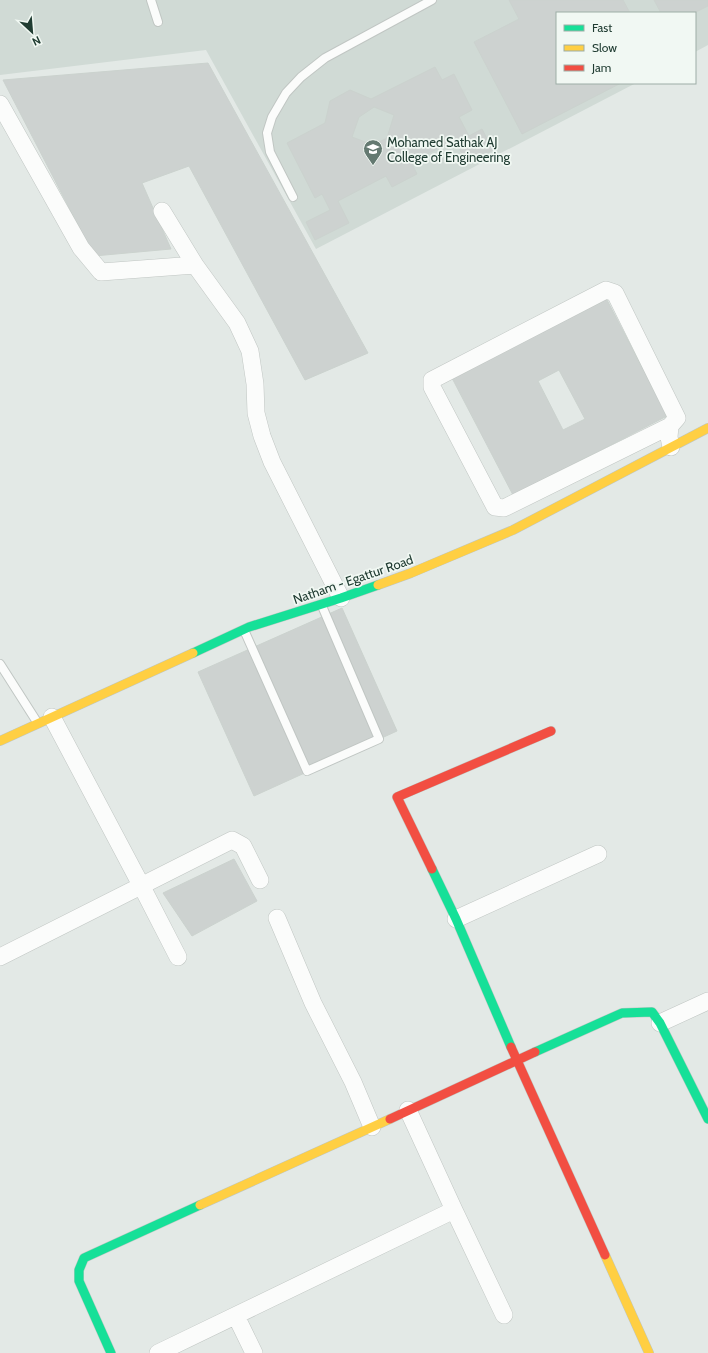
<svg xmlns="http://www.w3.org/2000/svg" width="708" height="1353" viewBox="0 0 708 1353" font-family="Cabin,sans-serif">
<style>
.built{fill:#d0dad5}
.building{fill:#cdd2d0;stroke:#cbd2ce;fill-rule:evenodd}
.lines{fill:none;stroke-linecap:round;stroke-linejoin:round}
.lane-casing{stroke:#c0c6c3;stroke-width:10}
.street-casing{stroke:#c0c6c3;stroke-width:18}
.fast-casing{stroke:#bec7c3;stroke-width:10}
.slow-casing{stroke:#bec7c3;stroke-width:10}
.jam-casing{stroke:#bec7c3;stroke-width:10}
.lane{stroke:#fbfcfb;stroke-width:8}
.street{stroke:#fbfcfb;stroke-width:17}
.fast{stroke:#16e098;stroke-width:9}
.slow{stroke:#ffcf43;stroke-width:9}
.jam{stroke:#f24e42;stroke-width:9}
.labels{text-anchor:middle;stroke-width:3.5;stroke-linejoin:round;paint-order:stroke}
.poi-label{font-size:13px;fill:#203c32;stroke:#f1f8f3;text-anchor:start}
.street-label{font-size:13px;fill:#203c32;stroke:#f1f8f3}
</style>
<rect width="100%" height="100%" fill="#e3e9e6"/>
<path class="built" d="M0,0H708V45L695,52V13H557V83H636L316,249L206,50L0,75Z"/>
<path class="building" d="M509,0H623L630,13H557V83H621L522,134L474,42L519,19Z
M654,0H708V6L694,13H661Z
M208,63L368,353L305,380L189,166L142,183L171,249L94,256L3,80Z
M435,67L442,80L454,74L472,110L459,117L469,136L482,129L493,150L467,164L455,140L411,162L417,174L392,187L386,176L338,201L349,223L315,240L306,222L330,210L322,194L315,198L287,143L325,123L330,101L350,90L371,99ZM374,107L394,115L387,138L373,145L352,137L359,117Z
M606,298L667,416L513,495L452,378ZM559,370L585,419L563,430L538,381Z
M342,608L397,731L254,796L198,672Z
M234,859L257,901L192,936L163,893Z"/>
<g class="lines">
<g class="lane-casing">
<path id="lane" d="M151,0L158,22
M293,197L270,152L267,133L272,117L286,93L301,77L325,58L432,0
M244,630L307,771L379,739L322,606
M0,664L37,722"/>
</g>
<g class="street-casing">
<path id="street" d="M0,104L81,248L101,272L195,265
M162,211L195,265L237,323L250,351L255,384L256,413L262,436L272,462L341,598
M670,426L677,418L615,293L606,290L432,380V387L495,507L504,508L670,426L669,437L671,447
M52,717L141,885L178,957
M277,918L313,1003L353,1082L372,1127
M456,919L598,854
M0,957L232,840L243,846L260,880
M660,1023L708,1001
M408,1110L454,1210L504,1315
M236,1316L254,1353
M158,1353L454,1210"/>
</g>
<g class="fast-casing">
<path id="fast" d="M193,653L249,627L341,598L378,585
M432,869L456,919L511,1047
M535,1052L622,1013L652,1012L660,1023L708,1119
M111,1353L79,1281V1270L84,1258L200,1205"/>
</g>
<g class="slow-casing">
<path id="slow" d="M378,585L411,573L513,530L708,428
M0,741L193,653
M200,1205L390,1119
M605,1255L649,1353"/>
</g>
<g class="jam-casing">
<path id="jam" d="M432,869L397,797L551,731
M511,1047L605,1255
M390,1119L535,1052"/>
</g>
<use href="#lane" class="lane"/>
<use href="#street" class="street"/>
<use href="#fast" class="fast"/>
<use href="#slow" class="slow"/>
<use href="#jam" class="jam"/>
</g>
<defs>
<g id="university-pin" transform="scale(1)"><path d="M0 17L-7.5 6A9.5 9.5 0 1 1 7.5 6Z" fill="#647971" stroke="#f1f8f3"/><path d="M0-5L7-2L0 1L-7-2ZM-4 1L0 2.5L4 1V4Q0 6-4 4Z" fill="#fff"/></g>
</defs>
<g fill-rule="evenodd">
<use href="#university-pin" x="373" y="149"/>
</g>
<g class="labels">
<g class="poi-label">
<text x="387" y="147">Mohamed Sathak AJ<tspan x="387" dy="15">College of Engineering</tspan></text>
</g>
<g class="street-label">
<text transform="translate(353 579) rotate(-19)" y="5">Natham - Egattur Road</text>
</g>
</g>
<rect x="556" y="12" width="140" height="72" fill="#f1f8f3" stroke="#9dada6"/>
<rect x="564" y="25" width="20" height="6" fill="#16e098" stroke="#9dada6"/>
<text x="592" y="32" font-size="12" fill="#203c32">Fast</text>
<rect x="564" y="45" width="20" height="6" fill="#ffcf43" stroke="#9dada6"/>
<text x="592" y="52" font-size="12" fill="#203c32">Slow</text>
<rect x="564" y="65" width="20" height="6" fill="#f24e42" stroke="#9dada6"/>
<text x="592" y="72" font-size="12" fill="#203c32">Jam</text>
<g transform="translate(32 32) rotate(154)" stroke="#f1f8f3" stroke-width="3" paint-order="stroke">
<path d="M0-3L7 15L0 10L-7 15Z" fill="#203c32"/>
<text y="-6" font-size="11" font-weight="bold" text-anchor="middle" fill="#203c32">N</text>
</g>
</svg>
